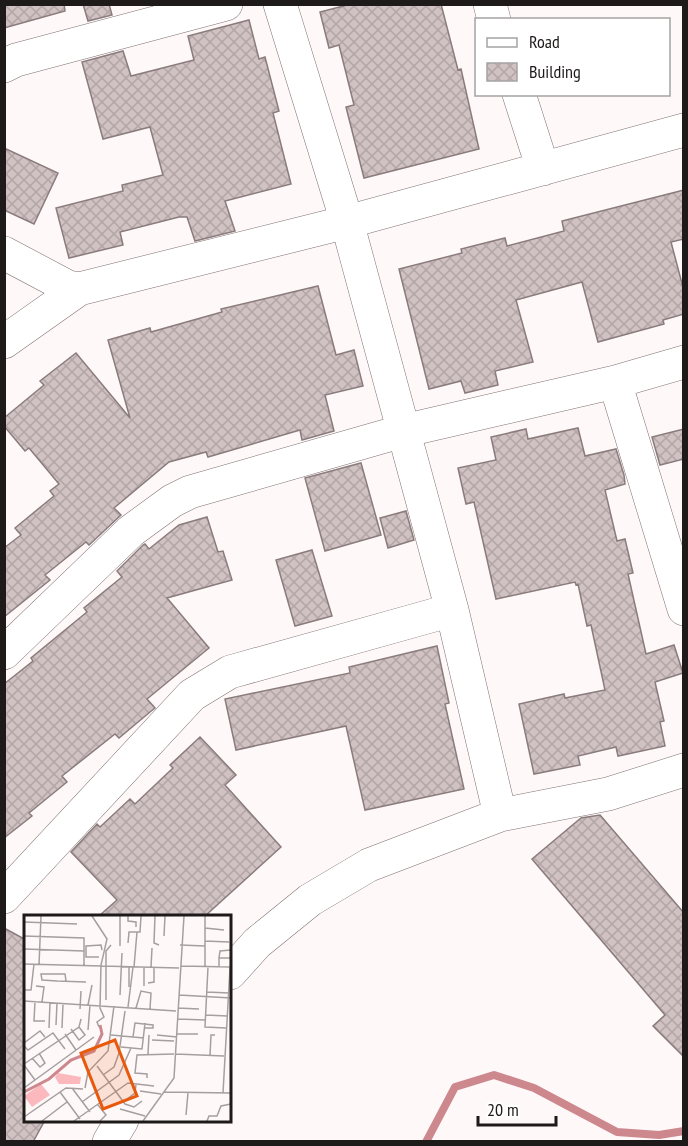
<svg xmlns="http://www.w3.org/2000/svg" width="688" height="1146" viewBox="0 0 688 1146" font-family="'PT Sans Narrow',sans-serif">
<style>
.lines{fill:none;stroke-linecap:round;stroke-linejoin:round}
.stream{stroke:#cd888e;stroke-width:8}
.building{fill:url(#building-cross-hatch);stroke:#8a7c7c;stroke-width:1.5}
.minor-casing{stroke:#807273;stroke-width:34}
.minor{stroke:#fff;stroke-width:33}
.inset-river{fill:none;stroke:#cd888e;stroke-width:3}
.inset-road{fill:none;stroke:#a59f9f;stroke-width:1.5}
.view{fill:#e8590c;fill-opacity:0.15;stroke:#e8590c;stroke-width:3}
.inset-edge{fill:none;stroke:#1f1a1a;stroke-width:3}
</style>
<defs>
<pattern id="building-cross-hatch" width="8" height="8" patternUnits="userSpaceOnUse" patternTransform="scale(1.5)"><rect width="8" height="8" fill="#d0c1c2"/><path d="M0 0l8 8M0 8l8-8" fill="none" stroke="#b2a5a6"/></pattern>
</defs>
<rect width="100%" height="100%" fill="#fef8f8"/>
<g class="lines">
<path class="stream" d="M426,1142L455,1087L494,1075L534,1088L617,1132L659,1135L684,1131"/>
</g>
<path class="building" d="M4,4H64L65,11L4,28Z
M83,4H109L112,15L88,21Z
M351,4H441L458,70L461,69L479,149L364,178L346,107L354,105L339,45L329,48L320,12Z
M249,20L259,59L265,57L279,111L273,113L291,184L225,201L235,231L195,241L187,217H179L120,232L123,245L69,258L56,208L123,191L122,185L163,175L150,127L103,139L82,62L123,51L131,76L194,60L188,36Z
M4,148L58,173L34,224L4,210Z
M684,190V239L671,242L684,291V314L663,320L664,324L598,342L582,282L516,300L533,362L495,371L498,385L465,393L461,381L429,389L399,269L462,253L461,249L505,238L507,246L564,231L562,221Z
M318,286L336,355L354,350L363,386L325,395L334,431L302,440L300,430L208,457L206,452L169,462L114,508L121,515L89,545L86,542L45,575L50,580L4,617V548L21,535L15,528L54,496L50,491L59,484L29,448L25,451L4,426V418L44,385L40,381L76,353L130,418L108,340L150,328L151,332L222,312L221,309Z
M578,428L585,456L616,449L624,475L625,484L605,490L617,541L625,539L633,573L628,574L646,654L674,645L683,673L655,682L664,721L660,722L665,746L618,756L616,747L578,756L580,765L534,774L519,704L564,694L565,698L605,690L591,625L587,626L578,584L576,585L575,582L496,599L474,502L466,504L458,468L496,460L491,437L526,429L528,439Z
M684,429V459L660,465L652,437Z
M361,463L381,535L325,551L305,478Z
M406,511L414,540L388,548L380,518Z
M207,517L218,552L223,551L232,580L167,598L209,648L147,699L155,708L150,712L119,738L115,734L62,776L67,782L29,813L32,816L4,838V684L33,661L31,658L87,612L84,608L122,577L117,571L143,545L145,544L149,549L179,525Z
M312,550L332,616L295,626L276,560Z
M437,646L449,703L445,704L464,789L365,810L346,726L236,750L225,699L350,673L349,667Z
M200,737L236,775L225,785L281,847L205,916H99L117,900L71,852L97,824L100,827L130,799L135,804L173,768L170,765Z
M600,815L684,913V1057L653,1026L665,1015L532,859L581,818Z
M4,928L26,940V1120H45L33,1142H4Z"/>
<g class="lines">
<g class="minor-casing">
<path id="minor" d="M280,4L347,222L452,610L500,815
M490,4L494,20
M4,66L16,60L226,4
M519,94L543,169
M4,253L68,287L79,289L347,222L684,130
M4,342L79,289
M615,382L684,609
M4,653L131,531L172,501L190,492L403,431L615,382L684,362
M4,897L192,695L230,672L452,610
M230,973L257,943L310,900L369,865L500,815L608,794L684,770
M109,1142L122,1120"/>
</g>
<use href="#minor" class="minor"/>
</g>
<g transform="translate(24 915)">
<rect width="207" height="207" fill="#fef8f8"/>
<path d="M34,158L57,162L56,169H35L31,162Z" fill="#fbb8bd"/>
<path d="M17,169L26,180L8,192L0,181Z" fill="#fbb8bd"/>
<path class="inset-river" d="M0,177L25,164L47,145L70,136L78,119L76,110"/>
<path class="inset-road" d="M68,1L83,24L77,50L76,93L80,102L73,107L75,112M96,1V31M104,1V6L112,7V12M131,1L130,28L135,30M181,1V52M0,7L53,9M181,13L200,15M0,21L60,23V51M140,21L141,1M181,26L205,27M104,28L105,17H116L117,1M156,30L181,31M0,34L60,36M75,42H62V31L77,30L78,35M195,43L196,36L207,35M0,49L155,53M15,50L17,1M157,51L207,52M110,52L113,17M127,52L128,33M184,52L181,112L202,113M195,52V43H207M42,66L41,59H17L18,65L33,66L62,67M124,68L130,67V53M12,71L20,72L18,87M120,71V52M105,72V52M0,75H7L10,49M183,77L205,78M96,80L98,38M155,80L207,83M82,85V36L87,30M0,86L152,96M11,86L10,106H21M64,90L68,70M104,92L109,52M112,93L117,76L127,78L126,94M154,93L175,94M56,94L57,76M182,100L203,101M154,104L181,105M32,110L33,88M25,113L26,88M38,113L39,89M47,114L55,125L61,120L55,112M64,115L66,90M41,119L52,135M153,119H174M87,120L120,123M133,120L153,122M109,122L111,108L129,110V113H121M128,125L150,126M0,128L16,116L21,122M0,131L4,135L29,118L41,134M97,132L118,134L121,108M124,139L125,120M152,139L200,141M186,141L187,120H191M8,143L16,152L21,148L15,138M0,149L55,112L57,104M0,150L11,165M73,151L101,189L110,192L118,186M79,160L90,152L95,138L101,96M123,163V159L111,158L113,140L150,139M0,173L70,122M48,173L66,197M61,173L64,157L84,136L90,91M116,176L137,179M36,177L56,204M140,177L207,178M199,178L206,53M58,187L95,160L107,133M99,187L111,178L112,169M74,190L82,200L76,206M96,194L121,201M162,200L164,178M0,202L42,173L59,174M18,206L43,187M50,206L104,168L130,171M119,206L150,163L160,1M183,206L185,201H193L197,191L207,189"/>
<path class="view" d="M91,125L113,181L79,194L57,138Z"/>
<rect width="207" height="207" class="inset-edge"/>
</g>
<rect width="688" height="1146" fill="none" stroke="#1f1a1a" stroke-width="12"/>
<rect x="475" y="18" width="195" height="78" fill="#ffffff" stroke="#a5a3a3" stroke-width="1.5"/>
<rect x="487" y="38" width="30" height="9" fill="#ffffff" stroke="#a5a3a3" stroke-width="1.5"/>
<text x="529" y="48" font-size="18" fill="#1f1a1a">Road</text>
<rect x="487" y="63" width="30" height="18" fill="url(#building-cross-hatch)" stroke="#a5a3a3" stroke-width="1.5"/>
<text x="529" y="78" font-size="18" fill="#1f1a1a">Building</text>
<path d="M478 1116v9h78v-9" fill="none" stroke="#1f1a1a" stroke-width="3"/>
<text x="487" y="1116" font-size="18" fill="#1f1a1a" stroke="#ffffff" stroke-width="4.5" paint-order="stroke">20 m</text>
</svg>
